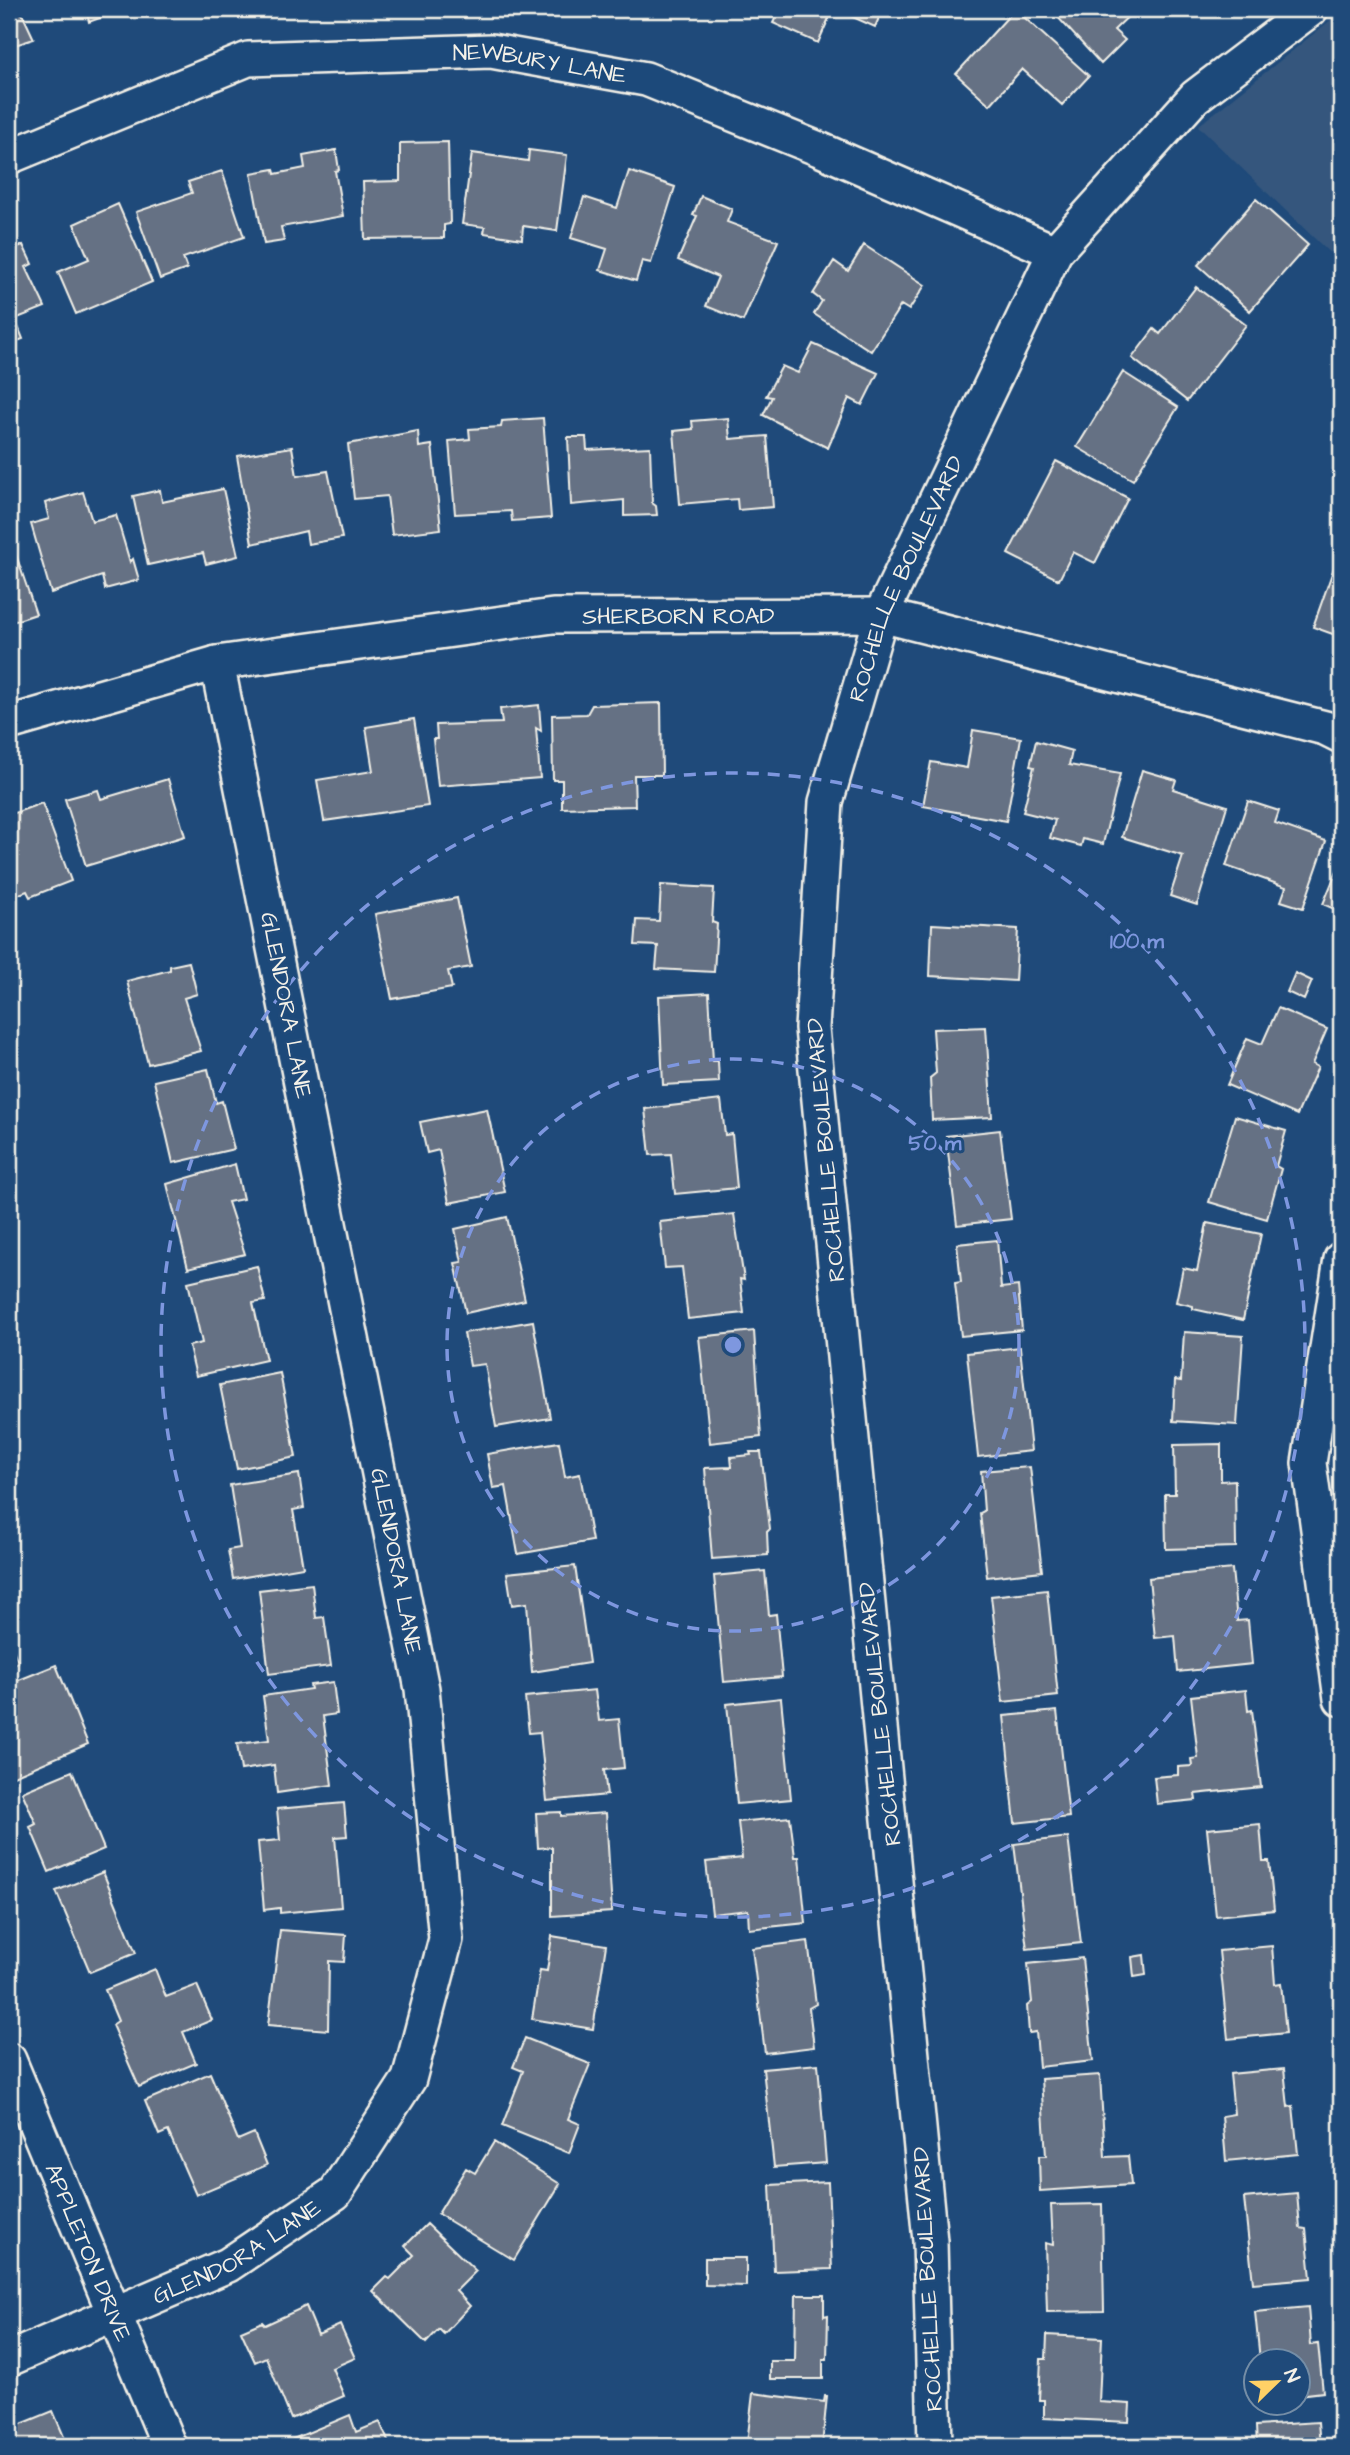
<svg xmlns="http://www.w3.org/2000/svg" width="1350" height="2455" viewBox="0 0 1350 2455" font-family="'Architects Daughter',sans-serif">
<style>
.built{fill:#34567d}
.building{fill:#657184;stroke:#f4f1e8;stroke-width:2}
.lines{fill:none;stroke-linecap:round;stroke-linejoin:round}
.street-casing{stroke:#f4f1e8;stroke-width:38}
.street{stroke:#1f4a7a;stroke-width:33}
.ring{fill:none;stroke:#7e97df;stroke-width:3.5;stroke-dasharray:12 9}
.labels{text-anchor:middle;stroke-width:6;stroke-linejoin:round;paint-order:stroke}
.street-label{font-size:23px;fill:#f4f1e8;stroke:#1f4a7a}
.centre{fill:#7e97df;stroke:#1f4a7a;stroke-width:3.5}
.ring-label{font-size:21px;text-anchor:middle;font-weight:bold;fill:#7e97df;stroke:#1f4a7a;stroke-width:6;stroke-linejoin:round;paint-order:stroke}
</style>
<rect width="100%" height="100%" fill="#1f4a7a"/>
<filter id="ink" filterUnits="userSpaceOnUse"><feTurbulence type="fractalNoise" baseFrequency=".0143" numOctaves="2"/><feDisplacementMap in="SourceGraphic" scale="14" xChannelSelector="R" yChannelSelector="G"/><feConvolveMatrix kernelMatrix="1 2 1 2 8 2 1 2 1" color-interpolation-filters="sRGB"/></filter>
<g filter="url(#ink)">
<path class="built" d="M1341,12V264L1198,126Z"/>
<path class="building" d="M9,9H20L34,39L9,47Z
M86,9H124L89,22Z
M780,9H833L818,43L773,23Z
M835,9H883L875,27Z
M1015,9L1089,76L1062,105L1022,69L990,105L956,74Z
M1057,9H1136L1114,30L1125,40L1101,64L1053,12Z
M448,142L450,224L444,225V238L365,239L363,182L400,181V143Z
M336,150L339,170L335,171L343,216L281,227L284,241L264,244L251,173L274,169L275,174L305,168L303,156Z
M529,150L567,155L557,231L523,226L522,239L484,233L485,227L462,224L472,153L528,161Z
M222,171L244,237L183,258L187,269L160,279L136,212L192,193L188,182Z
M629,171L675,187L651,263L642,261L636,281L600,270L607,249L571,238L584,197L617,208Z
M701,196L732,209L727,222L778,241L743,321L706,306L718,277L678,260L697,216L693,215Z
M1256,199L1308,245L1250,311L1198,265Z
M118,204L152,282L76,314L58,272L89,259L74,224Z
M23,245L32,264L26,267L45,307L15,319L23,339L9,344V250Z
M864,245L925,285L909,310L901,305L871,351L814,314L822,301L813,294L834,261L848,271Z
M1196,287L1246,325L1187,401L1132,358L1154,329L1160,334Z
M813,344L878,373L862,405L849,398L828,448L763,415L772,397L766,396L782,366L798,373Z
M1123,372L1178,407L1133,480L1077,447Z
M543,418L551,518L512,521L511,511L455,514L449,441L470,439L469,429L501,427L502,421Z
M728,418L730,439L767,436L773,507L738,510L737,499L680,504L674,431L693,429L692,421Z
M418,431L419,447L432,445L441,529L392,535L387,496L354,499L348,444Z
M568,437H586L587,450L650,447L652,503L656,506L657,515L624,516V500L571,505Z
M292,447L297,476L328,471L342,538L308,544L306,531L252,544L237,456Z
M1056,461L1128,498L1095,563L1073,552L1059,580L1008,554Z
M223,489L238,556L206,564L203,553L148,565L133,496L160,490L162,502Z
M83,492L92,521L116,515L130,562L133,559L139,580L105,589L102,576L51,593L31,524L49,519L45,503Z
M9,534L36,614L9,623Z
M1336,562L1341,564V637L1313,627Z
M661,703L662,775H634L635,806L562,808V780H553L552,715L587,714L592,705Z
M539,705L541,731L536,728L540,778L438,786L433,739H437L436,725L502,723L500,709Z
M414,719L428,806L324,821L317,780L373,771L366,727Z
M973,730L1021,738L1006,821L923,806L931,762L967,768Z
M1036,741L1072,751L1069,765L1120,774L1103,844L1083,839L1081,846L1050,838L1055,820L1023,812L1034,767L1030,766Z
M1142,770L1176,780L1173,789L1227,806L1197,905L1170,896L1183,856L1122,837Z
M168,779L185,836L86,866L65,799L98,790L101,799Z
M1248,801L1279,811L1275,823L1326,841L1303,908L1281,901L1286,887L1226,866Z
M42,803L71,881L30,897L27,891L9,898V815Z
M1341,861V912L1323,904Z
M661,885L714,888L712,922L717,924L714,972L656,969L658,946L635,945L637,920L659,921Z
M457,898L471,967L448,971L452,988L392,999L375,914Z
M932,924L1018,929L1015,981L930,976Z
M189,962L197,994L184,998L201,1051L148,1064L127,981L170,970V966Z
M1295,973L1312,981L1304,1000L1287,992Z
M709,993L713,1061H718L719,1082L663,1085L659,996Z
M1278,1008L1327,1029L1312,1064L1318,1067L1297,1115L1227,1085L1247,1038L1262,1044Z
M986,1027L992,1117L932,1120L930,1078L936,1073L933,1029Z
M208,1069L216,1103L222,1101L234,1149L173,1163L154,1081Z
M721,1100L725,1135L732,1134L737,1188L675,1194L671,1154L650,1155L645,1109Z
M487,1109L505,1192L449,1203L439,1150L427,1153L420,1122Z
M1235,1116L1286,1131L1276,1166L1281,1169L1267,1219L1209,1202Z
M1000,1130L1011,1219L957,1225L946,1136Z
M235,1164L243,1199L228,1202L245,1254L188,1268L167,1184Z
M734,1214L744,1280L740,1279L744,1313L688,1319L682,1267L665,1268L660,1222Z
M507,1217L525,1300L466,1313L455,1263L462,1262L455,1229Z
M1207,1223L1261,1234L1243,1320L1193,1309V1306L1176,1302L1183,1268L1197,1271Z
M997,1240L1001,1288L1018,1286L1022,1330L961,1336L955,1283L961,1282L957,1244Z
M257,1266L265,1301L253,1303L266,1360L196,1376L189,1346L202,1343L188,1282Z
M533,1321L550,1418L496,1427L485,1364L470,1366L464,1333Z
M754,1331L761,1437L710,1443L699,1337Z
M1184,1332L1243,1336L1237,1425L1173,1421L1175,1380L1181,1381Z
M1020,1347L1031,1451L978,1457L967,1353Z
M280,1373L296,1457L237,1469L220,1385Z
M559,1442L565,1477L580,1474L592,1541L518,1554L506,1486L493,1488L487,1454Z
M1221,1444V1481L1235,1480L1236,1547L1166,1549L1165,1494H1175L1174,1445Z
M750,1452H761L770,1529L767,1532L768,1555L712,1559L705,1468L732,1467L731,1457L751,1455Z
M1030,1467L1042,1571L987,1577L980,1513L984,1511L981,1471Z
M299,1474L304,1508L293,1510L303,1567L233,1579L228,1550L240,1548L230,1485Z
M575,1566L589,1663L532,1672L527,1603L512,1605L507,1573Z
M1232,1569L1237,1621L1248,1620L1252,1664L1178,1672L1175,1636L1155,1638L1149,1578Z
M765,1571L769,1615L776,1614L782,1677L724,1682L714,1576Z
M312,1584L316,1618L324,1617L331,1666L269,1674L259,1590Z
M1047,1590L1058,1696L1003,1702L991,1596Z
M9,1639L18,1662L9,1666Z
M56,1665L88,1744L9,1778V1684Z
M333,1682L337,1714L323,1716L332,1785L277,1793L274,1765L241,1770L237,1744L269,1740L263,1696L311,1689L310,1685Z
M595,1690L599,1721L619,1719L624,1768L604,1770L607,1795L547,1801L540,1732L529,1733L525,1697Z
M1246,1690L1248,1711L1252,1710L1261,1787L1195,1794L1196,1800L1157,1804L1154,1777L1178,1775V1767L1192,1766L1191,1759L1198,1758L1191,1696Z
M781,1698L791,1799L737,1804L727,1704Z
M1057,1711L1069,1817L1015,1823L1004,1716Z
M72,1771L104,1849L49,1872L30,1827L36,1824L22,1792Z
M344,1803L347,1836L335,1837L341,1907L280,1913V1908L264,1910L258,1842L280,1840L277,1809Z
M561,1812V1816L606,1813L612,1912L552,1916V1847L538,1848L536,1813Z
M790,1817L795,1857H799L806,1923L749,1929L748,1910L712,1914L706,1862L742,1858L738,1822Z
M1260,1824L1263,1861H1269L1274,1910L1216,1916L1207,1829Z
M1068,1837L1081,1943L1027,1949L1014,1844Z
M103,1872L136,1953L90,1972L56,1891Z
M280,1930L346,1935L344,1962L329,1961L328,2030L268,2025Z
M552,1936L606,1945L593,2029L532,2019L540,1970L547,1971Z
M808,1941L816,2004L809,2008L814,2047L765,2053L752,1948Z
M1272,1946L1275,1984L1281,1983L1286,2033L1228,2039L1219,1951Z
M1144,1955L1146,1975L1134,1977L1132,1957Z
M1082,1958L1093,2061L1039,2067L1036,2032L1029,2033L1027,2006L1032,2002L1028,1964Z
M155,1969L166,1997L197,1985L212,2020L183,2032L196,2063L139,2087L112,2025L118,2021L105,1990Z
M525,2038L590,2064L568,2119L580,2124L569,2153L502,2126L523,2071L513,2067Z
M818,2064L826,2163L774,2167L763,2069Z
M1284,2069L1288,2107L1293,2106L1298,2154L1226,2161L1222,2116L1234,2114L1230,2074Z
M210,2073L238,2140L254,2133L267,2165L196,2195L168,2131L159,2135L145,2101Z
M1100,2075L1105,2157L1128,2156L1131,2185L1040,2191L1039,2156H1046L1041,2079Z
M494,2142L560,2184L514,2260L438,2214L466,2168L475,2173Z
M828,2182L832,2269L774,2271L770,2185Z
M1297,2193L1300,2228L1306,2229L1311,2278L1253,2283L1244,2198Z
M1102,2204L1104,2311L1047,2312L1045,2243L1053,2245L1051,2205Z
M427,2224L476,2271L456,2291L470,2306L444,2334L439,2329L426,2343L373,2291L387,2277L390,2279L414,2255L405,2246Z
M705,2258H746V2286L705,2285Z
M796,2295H824V2316L828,2315L827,2359H823V2379H770V2361H795Z
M306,2306L318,2335L340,2325L355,2358L332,2368L344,2396L291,2419L266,2357L255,2362L241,2331L262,2322L265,2325Z
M1308,2307L1311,2345L1318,2344L1323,2392L1298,2395V2360H1260L1255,2312Z
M1047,2335L1102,2338L1099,2402L1130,2404L1129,2422L1044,2418V2400H1039L1041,2359H1046Z
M753,2393L824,2402L825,2396H827L822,2446L747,2443Z
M53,2411L68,2446H9V2429Z
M350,2415L356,2432L380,2422L390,2446H296L293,2439Z
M1318,2422L1320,2446H1257L1256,2426Z"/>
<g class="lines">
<g class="street-casing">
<g id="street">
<path id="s1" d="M9,157L248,59L491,51L646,79L819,149L1055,252"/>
<path id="s2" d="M9,723L217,663L553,616L881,615L1325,728L1341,736"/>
<path d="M1341,1259L1309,1463L1341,1699"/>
<path id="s3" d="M9,2060L169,2446"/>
<path id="s4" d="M9,2359L228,2265L335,2193L409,2079L446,1939L422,1689L217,663"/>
<path id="s5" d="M935,2446L930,2241L812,1028L826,802L881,615L1055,252L1195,97L1311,9"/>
</g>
</g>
<use href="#street" class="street"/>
</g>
</g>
<g class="ring">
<circle cx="733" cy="1345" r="286"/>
<circle cx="733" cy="1345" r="572"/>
</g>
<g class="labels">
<g class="street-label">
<text dy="8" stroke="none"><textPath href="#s1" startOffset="551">NEWBURY LANE</textPath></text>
<text dy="8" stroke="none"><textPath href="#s5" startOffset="1888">ROCHELLE BOULEVARD</textPath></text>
<text dy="8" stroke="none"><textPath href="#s2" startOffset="681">SHERBORN ROAD</textPath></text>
<text transform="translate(287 1005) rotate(79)" y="8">GLENDORA LANE</text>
<text transform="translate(825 1150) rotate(-95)" y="8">ROCHELLE BOULEVARD</text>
<text transform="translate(397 1561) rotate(79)" y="8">GLENDORA LANE</text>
<text transform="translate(879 1714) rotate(-96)" y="8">ROCHELLE BOULEVARD</text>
<text dy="8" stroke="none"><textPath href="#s4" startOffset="252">GLENDORA LANE</textPath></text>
<text dy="8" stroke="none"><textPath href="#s3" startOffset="208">APPLETON DRIVE</textPath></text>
<text transform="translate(927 2279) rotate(-93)" y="8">ROCHELLE BOULEVARD</text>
</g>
</g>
<circle cx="733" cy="1345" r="10" class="centre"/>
<g class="ring-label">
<text x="1137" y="948">100 m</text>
<text x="935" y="1150">50 m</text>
</g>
<rect width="1350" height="2455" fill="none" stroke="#1f4a7a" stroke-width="35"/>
<rect x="18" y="18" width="1315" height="2420" fill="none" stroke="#f4f1e8" stroke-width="2.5" filter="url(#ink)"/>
<g transform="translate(1277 2382) rotate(67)"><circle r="33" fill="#1f4a7a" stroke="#748da6" stroke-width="2"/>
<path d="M0-5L12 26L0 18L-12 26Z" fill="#ffd166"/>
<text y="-10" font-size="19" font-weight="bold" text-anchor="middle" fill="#f4f1e8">N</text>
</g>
</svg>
